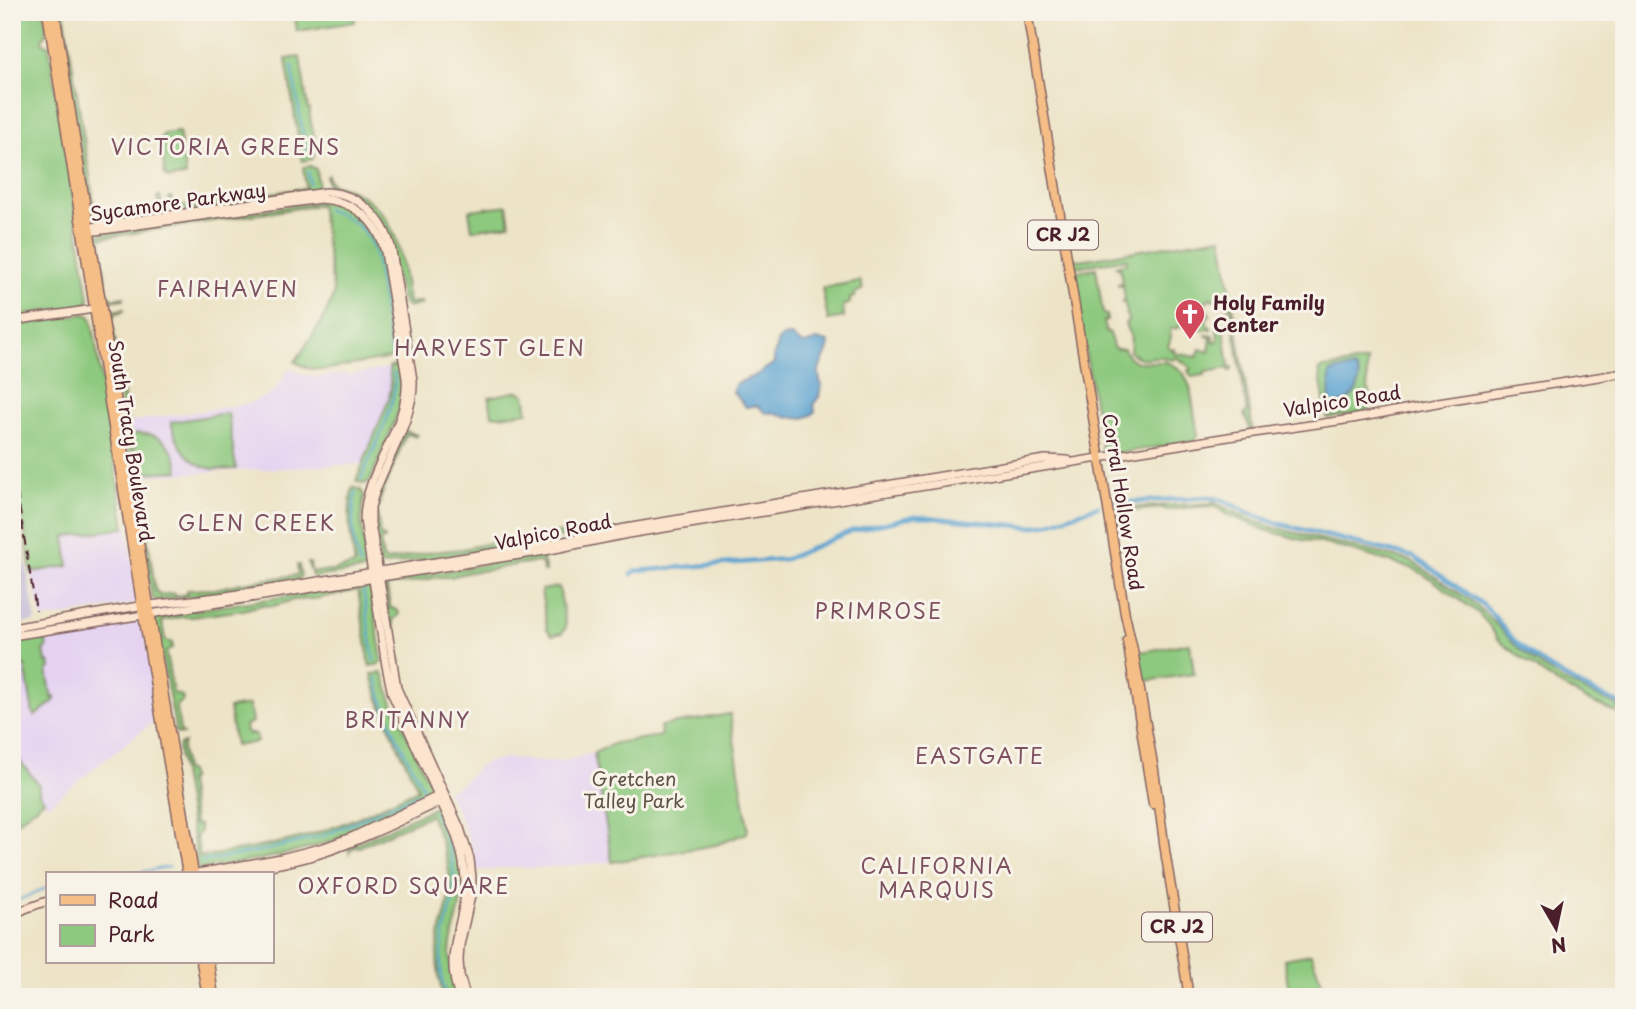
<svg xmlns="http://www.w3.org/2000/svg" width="1636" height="1009" viewBox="0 0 1636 1009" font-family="'Playpen Sans',sans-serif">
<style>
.built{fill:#e5d3f1}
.industrial{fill:#c7c0d9}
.green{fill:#8dc97e;stroke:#6c7454;stroke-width:2}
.water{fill:#59a1d0;stroke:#52607e;stroke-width:2}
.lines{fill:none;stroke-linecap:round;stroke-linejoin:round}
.stream{stroke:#59a1d0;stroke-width:2}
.canal{stroke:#59a1d0;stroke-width:4.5}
.secondary-casing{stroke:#836462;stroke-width:10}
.primary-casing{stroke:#836462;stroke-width:11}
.secondary{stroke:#fbe5cf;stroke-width:7}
.primary{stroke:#f6be87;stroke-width:8}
.rail{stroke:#4a1f2b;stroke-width:2;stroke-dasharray:10 5;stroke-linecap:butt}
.labels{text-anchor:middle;stroke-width:6;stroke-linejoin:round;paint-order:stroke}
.shield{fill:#f7f3e8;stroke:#7e5f64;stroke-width:2}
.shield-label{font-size:18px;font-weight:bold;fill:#4a1f2b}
.street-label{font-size:19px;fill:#4a1f2b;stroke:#f7f3e8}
.poi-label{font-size:19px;font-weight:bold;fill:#4a1f2b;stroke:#f7f3e8;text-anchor:start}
.park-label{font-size:19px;fill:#5e5244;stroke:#f7f3e8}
.neighbourhood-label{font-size:21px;letter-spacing:2px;fill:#7d5160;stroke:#f7f3e8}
</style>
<rect width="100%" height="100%" fill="#f7f3e8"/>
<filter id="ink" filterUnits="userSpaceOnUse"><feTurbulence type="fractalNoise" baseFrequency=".0143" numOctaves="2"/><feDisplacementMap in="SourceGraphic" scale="14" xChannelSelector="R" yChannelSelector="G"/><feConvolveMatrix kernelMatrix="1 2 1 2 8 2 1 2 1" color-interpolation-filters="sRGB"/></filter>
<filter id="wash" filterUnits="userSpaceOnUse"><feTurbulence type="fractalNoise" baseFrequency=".00686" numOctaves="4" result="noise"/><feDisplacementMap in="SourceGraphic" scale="28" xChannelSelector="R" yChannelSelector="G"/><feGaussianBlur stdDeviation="1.57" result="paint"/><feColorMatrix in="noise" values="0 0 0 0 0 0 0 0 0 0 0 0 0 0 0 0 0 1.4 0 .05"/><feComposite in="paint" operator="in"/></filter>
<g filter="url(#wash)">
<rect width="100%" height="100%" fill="#ede4c7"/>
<path class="built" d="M389,367L391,387L389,399L363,464L137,476L129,422L247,404L273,393L290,368L305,375L319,377L346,374L352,375L379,370Z
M128,527L138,603L42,619L31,572L68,566L65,537Z
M142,617L158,718L48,805L12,759V637Z
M594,753L612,862L537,868H525L519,867L497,868L492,870H475L470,846L469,840L455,806L446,791L461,784L478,767L487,762L509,758L540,762L564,761Z"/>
<path class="industrial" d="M12,484L36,621L12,625Z"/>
<path class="green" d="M12,12H44C45,21 50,33 42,39L43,43L48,45L49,47L89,299L87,303L83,305L12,317Z
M59,12H64L96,215L100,218L157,210L159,207L157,197L160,196L162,209L158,214L99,223H95L92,219Z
M294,12H354L355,22L297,31Z
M300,57L308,109H310C308,125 321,144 312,159L302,161L286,59Z
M179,132L186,176L169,178L165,175L160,139L164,134Z
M310,166L316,169L318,184L315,190L180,211H175L171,206L169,198L171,197L173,205L176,207L306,188L303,167Z
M328,175C329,180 329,182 333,184C338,187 344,187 349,189C361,194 372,202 380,211C402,236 403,272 408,303L421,302L422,304L408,307L403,303L380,219L331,189L328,185L326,176Z
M317,202L341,204L363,217L381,243L399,356L397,357L323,370L308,368L295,362L323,320L334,294L320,205L99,238L108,295L114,299L124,297V299L110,301L104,298L95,241V237L99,234Z
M507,205L510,224L472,230L469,210Z
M1222,237L1253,431H1251L1244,414L1247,412L1231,308L1227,307L1230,305L1229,297H1221V298L1212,300V298H1209L1208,301H1204L1206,311L1209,312L1210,316L1206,317L1208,327H1211V330L1178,326L1177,329L1175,328L1170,329L1171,337L1168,347L1172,350L1174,349V353L1197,357L1200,349L1209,352L1211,337L1206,336V335L1213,336L1214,342L1218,341L1217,327H1225L1226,330L1224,331L1229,366L1232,367V370L1230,371L1228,368L1205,372V375L1192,377L1188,371L1191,368L1176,357L1173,360C1171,359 1163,357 1160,357C1147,356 1142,363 1130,352C1130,346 1132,341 1130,335C1128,330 1126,329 1125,323L1128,322L1125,303H1122V301L1125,300L1123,285L1119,286L1118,284L1122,283L1120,268L1117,267L1116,266L1127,263V259L1075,267L1071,265L1070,258L1080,260Z
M1096,268L1103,314L1107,315V320L1104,321L1106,332H1109L1113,347L1116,349H1124L1129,357L1136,362H1166L1177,367L1184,374L1190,387L1198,435L1195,441L1106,455L1103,453L1072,275L1075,272Z
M860,281L863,289L854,294L855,297L850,298V303L843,306L844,317L828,320L822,288Z
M124,309V311L116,313L112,319L138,486L147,532L155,590L160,595L174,593L175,596L187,594V590L215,589L242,583L297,575L298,573L297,565H299L301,575L299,579L214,594L157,600L152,598L107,318C109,310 117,310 124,309Z
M84,314L89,315L92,320L125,528L65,537L69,566L31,572L12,451V326Z
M1367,361V382L1371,406L1366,412L1327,418L1319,369Z
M396,366L401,367L404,385L401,406L370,481L364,484L356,481L389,399L391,387L389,367Z
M519,391L525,395L528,412L499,416L492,415L489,397Z
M228,413L236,469C229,469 221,470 213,469C190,466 176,444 171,422Z
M407,431L417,435L416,437L409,434L406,435L381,497L377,512L380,536L385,537V539L380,540L383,558L387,561L431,552L462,549L495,542L595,528V532L383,566L380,564L373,520L376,498L404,432Z
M132,434C160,431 174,444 179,471L139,473Z
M353,487L361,490L364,495L361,520L367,567L363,570L315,577L312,576L308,563H310L311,571L313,572L332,571L355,565C351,539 346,514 353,487Z
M1109,501H1115V508H1119L1215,503L1256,522L1275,528L1411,561L1471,601L1494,622L1517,647L1537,663L1563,681L1624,709V716L1589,701L1556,683L1503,644L1497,638L1489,625L1478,613L1431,579L1414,569L1349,550L1317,542L1302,540L1265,530L1227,514L1216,507L1206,506L1166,510L1163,508L1111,513Z
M538,556L543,559L546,572H543L542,564L540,562L519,564L490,570L470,572L450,577H439L409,583L389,585L387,587L390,607L398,611L399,615L393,620L398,659L400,661H396L384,583L386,581Z
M367,584L371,588L382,660L379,664L370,666L358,590L314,599L294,600L273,606L262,605L243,610L192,617H181L162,621L165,640L172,643L173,647L166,652L173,693L182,696L183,700L176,706L180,730L183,734L176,733L155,620L157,616Z
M559,587L566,627L562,633L552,635L547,629L541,590Z
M40,635L45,638L47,648L44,650L46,663L49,662L50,668L47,670L51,694L52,698L55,697V700L35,716L33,714L25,666L12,668V639Z
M1190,643L1194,674L1146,681L1141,684L1135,653Z
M381,673L384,676L394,707L433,791V794L430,797C393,814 356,834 317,846C279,858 239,862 201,869L198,868L178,749L179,745L184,743L182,749L185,770L189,772L191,778L188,781L194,824L199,825L200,831L196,836L200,857C236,851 272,846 307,836C346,825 382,806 418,789C401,751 381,715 372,674Z
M249,705L252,722L246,725L245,730L248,734H256L257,742L235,746L229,708Z
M730,714L748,828L747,833L716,845L612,862L594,753L615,743L661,736L660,726Z
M12,751L39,785V793L44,800L12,826Z
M438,806L441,808C454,837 466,866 461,899C459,917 451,934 450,953C450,967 454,983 456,997H443C438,977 435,957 439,937C443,921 449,905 450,888C450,861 441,839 430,815L359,847L353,848L349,853V847Z
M1311,954L1324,988L1311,997H1290L1284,959Z"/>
<path class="water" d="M789,336H792L797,341L805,344L816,340L829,342C829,361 812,364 822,386L820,391L819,397L814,403L815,412C802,424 788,416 773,413C771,412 769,413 767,413C763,412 761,408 757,406C754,405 750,407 746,407L733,392L735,384L756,375L774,363V354L777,348V342L782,337Z
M1351,368L1356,369C1366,385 1350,406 1332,404L1329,397L1330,373L1337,370Z"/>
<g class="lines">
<path class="stream" d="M292,65L306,154
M308,172L310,184
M325,209C351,217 369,229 375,256L391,354
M361,479C372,452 400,401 394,373
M356,492C350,515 353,543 360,565
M363,589L374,661
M377,678C384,720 408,757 426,794
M434,812C446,837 456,862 454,890C453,906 446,922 443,938C440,956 440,979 447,997
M201,862L270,849L323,836L424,791
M128,874L170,867
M12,903L46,888"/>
<path class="canal" d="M1115,503L1209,497L1225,501L1251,514L1280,524L1414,557L1482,604C1495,615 1503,629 1515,641C1542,667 1589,692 1624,705
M632,574L635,571L786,559L851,531L916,516L1031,527L1044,525L1098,506"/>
</g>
</g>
<g filter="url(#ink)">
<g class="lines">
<g class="secondary-casing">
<path id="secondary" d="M84,230L96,226L326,192C360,193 385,219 392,251L413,380C415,417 386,461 374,496L371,507V523L397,688L460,828L470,859L472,878L471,896L460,945L459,960L460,975L466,997
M86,231H96L320,199C352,200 377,219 385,252L406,378C410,427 364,470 364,520L386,666L392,694L455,833C462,852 466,871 465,893C461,933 444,953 459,997
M12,321L94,309
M1438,402L1624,373
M12,628L133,607L226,596L570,540L625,528L1045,459L1068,460
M12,636L545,551L628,534L1247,434L1352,419L1442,402
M192,874L281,858L324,847L354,836L440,795
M220,874C254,869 288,864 320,854C363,840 404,819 444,800
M12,916L25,909L47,901"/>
</g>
<g class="primary-casing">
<path id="primary" d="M47,12L143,615L187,874
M55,12L155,643L194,874
M1027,12L1125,614L1133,650L1154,770L1166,857L1189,997
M1127,640L1153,804
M201,962L207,997
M209,962L214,997"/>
</g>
<use href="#secondary" class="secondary"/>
<use href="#primary" class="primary"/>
<path class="rail" d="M12,462L36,611"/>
</g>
</g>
<defs>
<g id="church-pin" transform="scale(1.575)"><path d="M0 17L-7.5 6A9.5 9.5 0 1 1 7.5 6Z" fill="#d1495b" stroke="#f7f3e8"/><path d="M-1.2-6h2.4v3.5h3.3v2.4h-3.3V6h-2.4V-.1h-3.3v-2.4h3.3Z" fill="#fff"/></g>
</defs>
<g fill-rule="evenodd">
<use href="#church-pin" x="1190" y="314"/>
</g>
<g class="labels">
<g class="shield">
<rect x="1028" y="220.5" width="70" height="29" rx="5"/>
<rect x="1142" y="912.5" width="70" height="29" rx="5"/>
</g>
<g class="shield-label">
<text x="1063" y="241">CR J2</text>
<text x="1177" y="933">CR J2</text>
</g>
<g class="street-label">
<text transform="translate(178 202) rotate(-8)" y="7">Sycamore Parkway</text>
<text transform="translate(1342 401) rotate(-9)" y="7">Valpico Road</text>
<text transform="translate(131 441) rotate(81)" y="7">South Tracy Boulevard</text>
<text transform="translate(1123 502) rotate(81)" y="7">Corral Hollow Road</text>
<text transform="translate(553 532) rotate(-11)" y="7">Valpico Road</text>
</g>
<g class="poi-label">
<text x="1213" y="310">Holy Family<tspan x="1213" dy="22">Center</tspan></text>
</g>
<g class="park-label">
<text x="634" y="786">Gretchen<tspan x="634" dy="22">Talley Park</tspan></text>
</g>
<g class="neighbourhood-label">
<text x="226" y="155">VICTORIA GREENS</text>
<text x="228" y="297">FAIRHAVEN</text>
<text x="490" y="356">HARVEST GLEN</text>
<text x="257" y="531">GLEN CREEK</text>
<text x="879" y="619">PRIMROSE</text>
<text x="408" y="728">BRITANNY</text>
<text x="980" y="764">EASTGATE</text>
<text x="937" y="874">CALIFORNIA<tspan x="937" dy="24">MARQUIS</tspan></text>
<text x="404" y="894">OXFORD SQUARE</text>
</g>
</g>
<rect width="1636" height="1009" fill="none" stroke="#f7f3e8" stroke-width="42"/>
<rect x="46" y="872" width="228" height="91" fill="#f7f3e8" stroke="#b29e9c" stroke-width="2"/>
<rect x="60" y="895" width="35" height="10" fill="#f6be87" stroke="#b29e9c" stroke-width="2"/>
<text x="108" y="908" font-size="21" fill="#4a1f2b">Road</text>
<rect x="60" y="925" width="35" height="21" fill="#8dc97e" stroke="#b29e9c" stroke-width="2"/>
<text x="108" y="942" font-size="21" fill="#4a1f2b">Park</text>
<g transform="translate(1556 928) rotate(171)" stroke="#f7f3e8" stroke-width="5" paint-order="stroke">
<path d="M0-5L12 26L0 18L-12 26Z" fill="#4a1f2b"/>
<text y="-10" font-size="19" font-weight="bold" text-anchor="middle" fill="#4a1f2b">N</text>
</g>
</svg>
